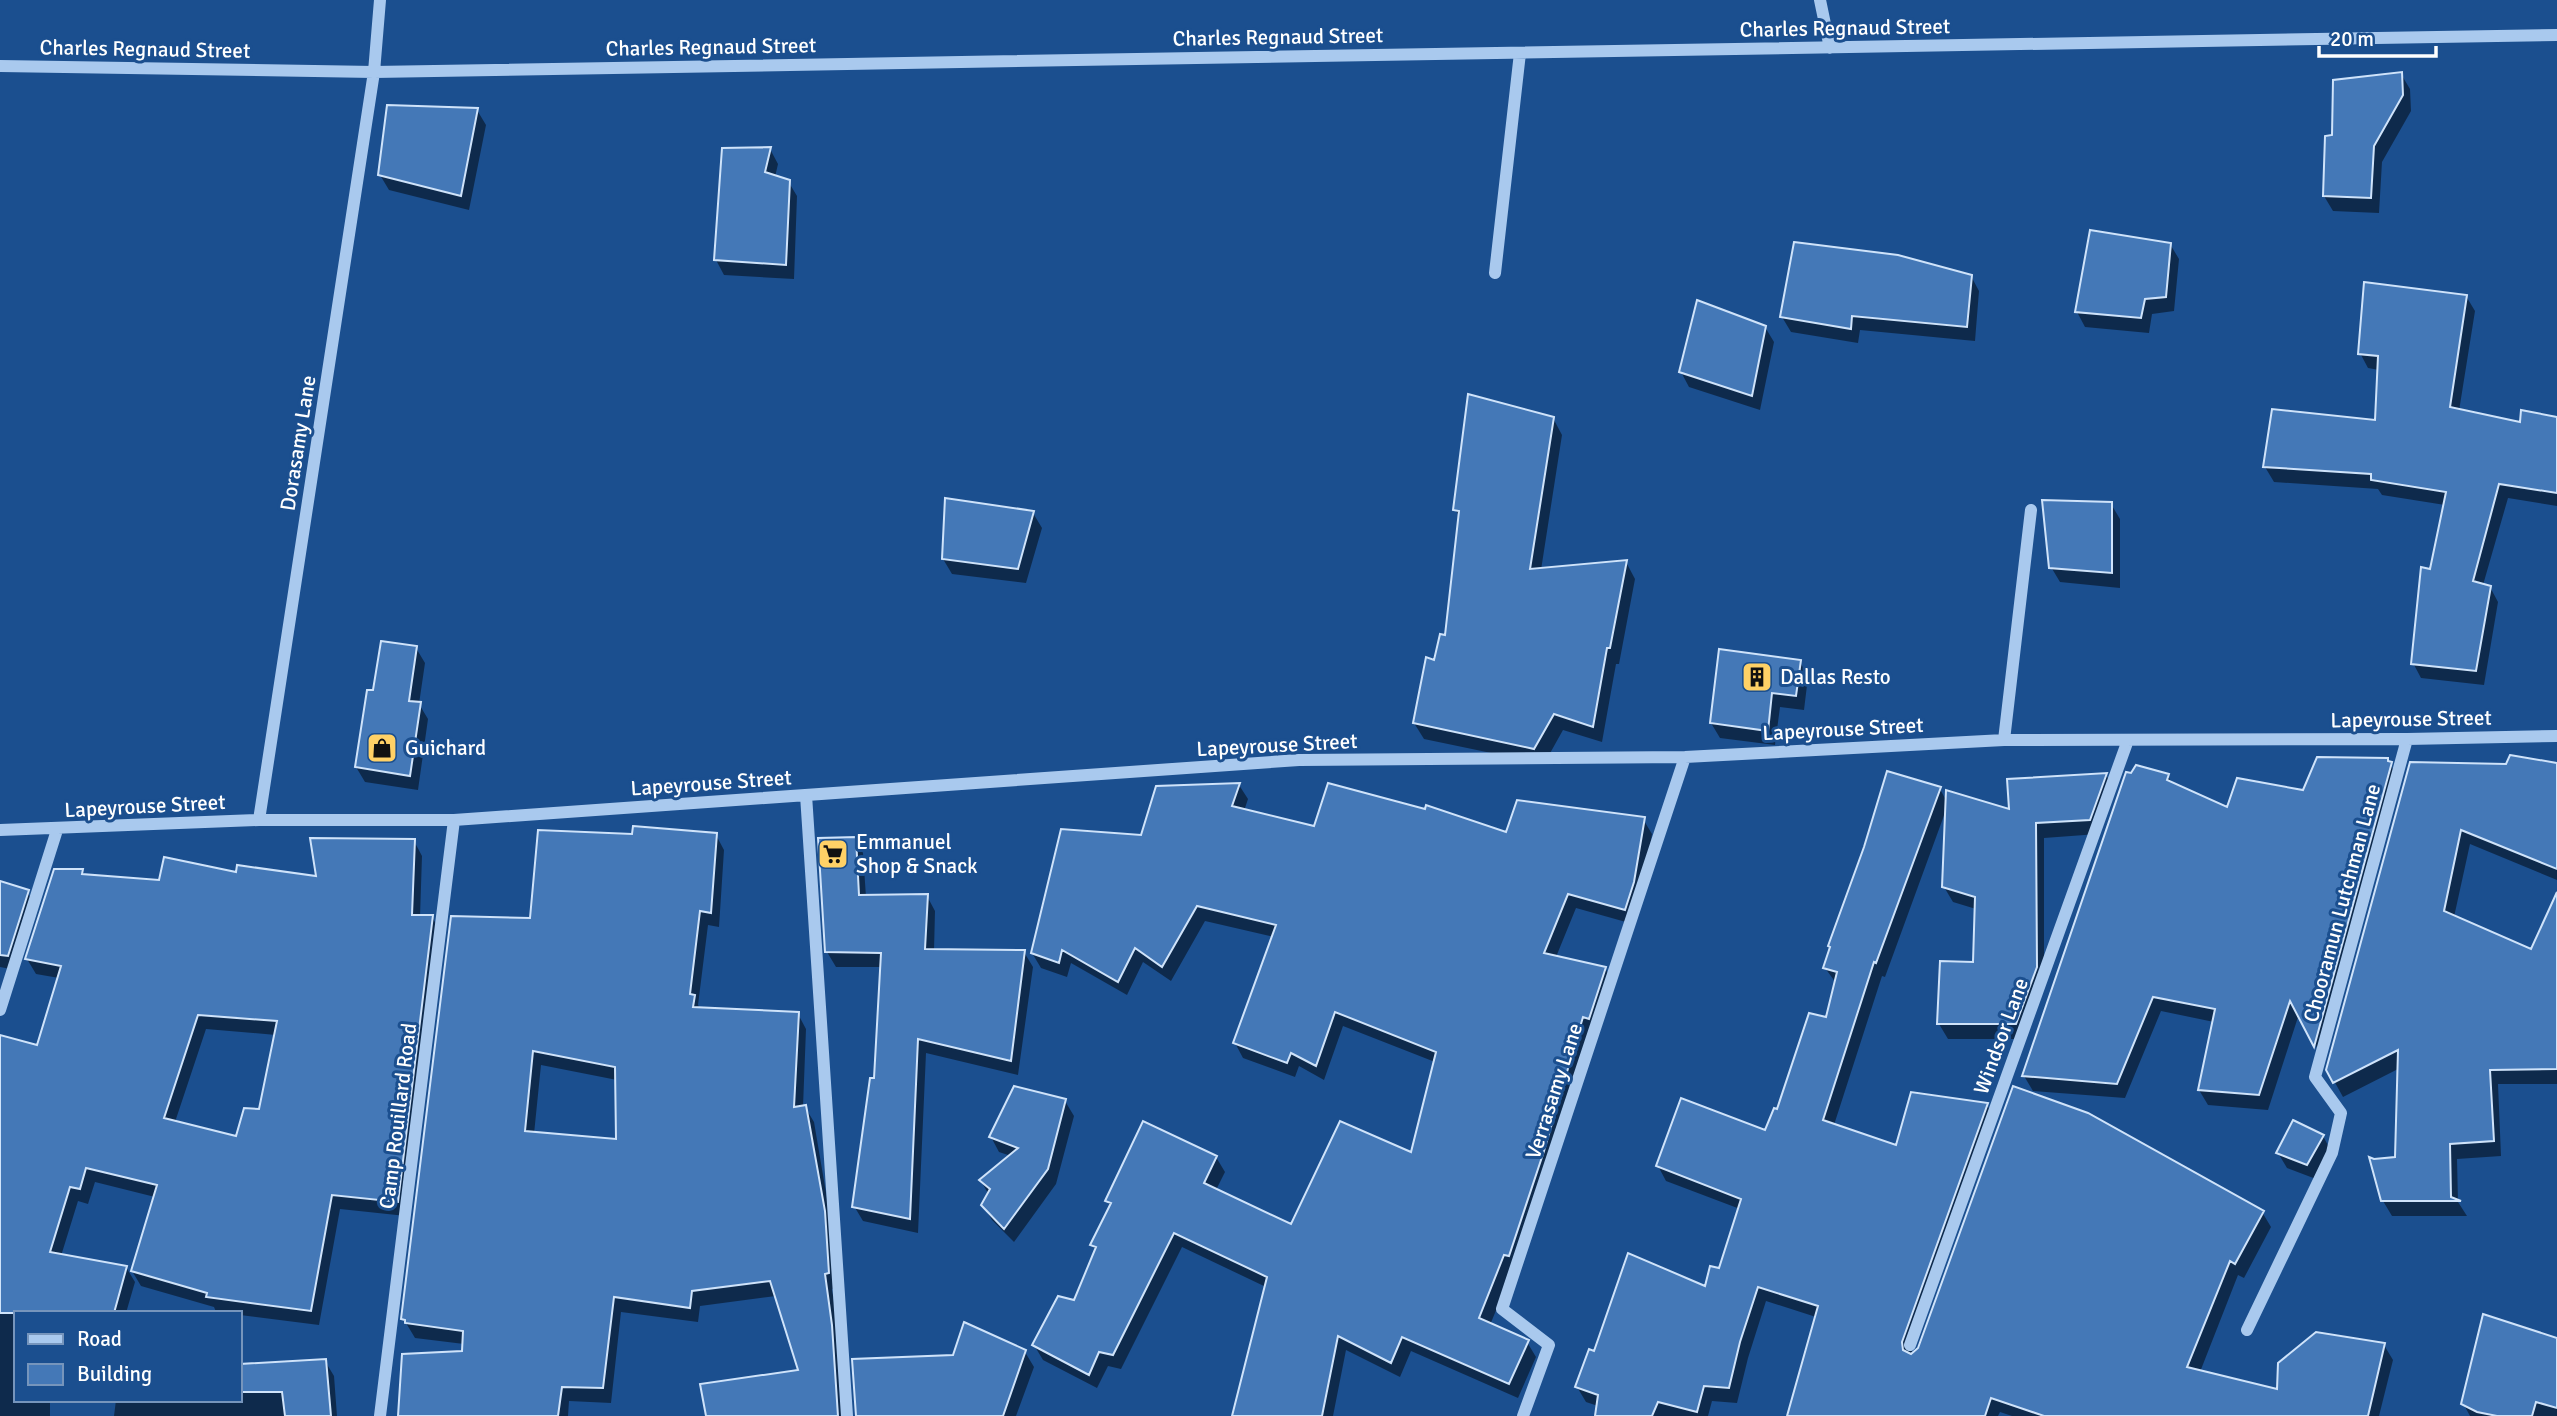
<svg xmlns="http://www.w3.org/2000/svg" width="2557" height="1416" viewBox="0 0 2557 1416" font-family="Signika,sans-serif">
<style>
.shadow{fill:#0007;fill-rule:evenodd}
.building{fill:#4478b7;stroke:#cfe3fa;stroke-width:2;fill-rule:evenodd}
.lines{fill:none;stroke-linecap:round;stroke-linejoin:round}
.minor{stroke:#a9c9ee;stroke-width:12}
.labels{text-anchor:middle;stroke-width:6;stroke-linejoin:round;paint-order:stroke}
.street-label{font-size:21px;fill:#fff;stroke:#1b4f8f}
.poi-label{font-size:21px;fill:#fff;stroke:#1b4f8f;text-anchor:start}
</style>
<rect width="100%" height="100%" fill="#1b4f8f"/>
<path class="shadow" d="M2401,74L2410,89L2411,111L2382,162L2379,213L2333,211L2324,196L2334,137Z
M477,110L486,125L469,210L389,190L380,175Z
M770,149L778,164L775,177L788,181L797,196L794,279L724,275L716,260Z
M2170,244L2179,259L2174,311L2152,314L2149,333L2085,327L2077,312Z
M1971,276L1979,291L1975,341L1860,330L1858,343L1791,332L1782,317Z
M2466,296L2475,311L2459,411L2522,424L2557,419V506L2508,498L2483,585L2490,587L2498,602L2484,685L2421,678L2413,663L2445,505L2382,495L2378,489L2274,482L2265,467L2376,422L2379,370L2368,368L2360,353Z
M1765,327L1774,342L1760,410L1689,387L1681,372Z
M1553,418L1562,435L1541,570L1626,562L1635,579L1619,664H1616L1602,742L1563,730L1544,764L1424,739L1414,723L1446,637L1460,518L1455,509Z
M2111,504L2120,519V588L2060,582L2051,567Z
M1033,513L1042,528L1026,583L952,574L943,559Z
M416,648L425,663L419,704L428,719L418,790L365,782L356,767L375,692Z
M1800,662L1808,677L1804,710L1780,707L1775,745L1720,738L1711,723Z
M2389,763L2399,778L2323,1059L2299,1014L2268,1110L2208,1105L2199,1090L2214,1022L2161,1011L2125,1098L2033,1091L2024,1076L2168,776L2173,785L2228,810L2304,792Z
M2411,764H2557V880L2470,844L2454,917L2532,952L2557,896V1084H2498L2501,1156L2457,1159L2458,1202L2467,1216H2392L2383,1201L2397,1158L2400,1068L2343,1097L2328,1070Z
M2106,775L2114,789L2098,834L2044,838V983L2024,1039H1948L1939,1024L1975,964L1976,909L1953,902L1944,887L1946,810L1885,977L1882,976L1834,1125L1897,1147L1987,1105L1995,1120L1910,1357L2262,1212L2271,1227L2244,1278L2238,1275L2200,1372L2278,1391L2384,1345L2393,1360L2379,1416H2012L2000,1412L1998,1416H1789L1816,1317L1766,1301L1748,1358L1737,1403L1712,1401L1708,1416H1597L1598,1406L1586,1402L1577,1387L1595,1353L1707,1288L1720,1270L1740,1209L1666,1181L1658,1166L1766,1132L1827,1019L1836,983L1825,968L1940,789L1947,802L2011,811Z
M1239,785L1248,799L1244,811L1315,828L1507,835L1643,819L1652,834L1642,898L1633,924L1576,908L1556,957L1605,968L1614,983L1513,1269L1490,1325L1527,1342L1536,1357L1518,1398L1411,1351L1400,1377L1346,1350L1333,1416H1234L1266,1287L1182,1247L1121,1369L1108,1366L1097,1388L1043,1360L1034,1345L1075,1302L1096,1251L1092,1245L1111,1207L1107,1201L1216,1157L1225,1172L1216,1190L1292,1227L1412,1154L1435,1062L1343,1026L1324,1080L1299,1066L1295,1077L1243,1058L1235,1043L1274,937L1205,921L1171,981L1143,962L1127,995L1071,963L1067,977L1041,968L1032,953L1143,836Z
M716,835L724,850L719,927L708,925L698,1005L701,1009L798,1014L806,1029L803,1107H805L814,1122L832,1228L836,1288L832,1289L840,1342L846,1416H708L800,1372L776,1296L700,1306L698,1322L621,1312L611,1403L569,1401L568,1416H400L464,1353V1344L415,1338L403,1318L532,920L633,836ZM541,1065L617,1080L618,1141L534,1134Z
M855,838L863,853L866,897L927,896L935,911L934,951L1024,952L1033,967L1018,1075L926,1053L918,1233L863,1221L854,1206L876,1080L882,967H836L827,952Z
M414,841L422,856L420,917H432L441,932L406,1216L340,1209L319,1325L240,1315V1313L216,1312L214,1307L141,1286L132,1271L155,1197L95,1182L88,1204L78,1201L61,1256L126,1267L135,1282L126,1313H16V1400H50V1416H0V1046L113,1070L59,978L36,974L27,959L82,871L85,876L161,882L237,874L318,878ZM206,1029L276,1035L261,1111L238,1138L175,1122Z
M0,883L27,892L36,907L16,970L0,967Z
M1065,1101L1074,1116L1056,1184L1014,1242L992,1220L983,1205L989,1195L981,1181L1011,1156L999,1152L991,1137Z
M2323,1136L2331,1151L2316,1179L2287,1168L2278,1153Z
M2557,1340V1416H2470L2463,1403Z
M1025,1352L1034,1367L1016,1416H857Z
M325,1361L334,1376L337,1416H114L116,1400H240V1366Z"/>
<path class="building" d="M2402,72L2403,95L2374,146L2371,198L2323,196L2325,136L2332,135L2333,80Z
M387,105L478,108L461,196L378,175Z
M771,147L765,172L790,180L786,265L714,260L722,148Z
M2090,230L2171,243L2166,297L2145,299L2141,318L2075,312Z
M1794,242L1898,255L1972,275L1967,327L1852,316L1851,329L1780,317Z
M2364,282L2467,295L2450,407L2520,422L2521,410L2557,417V493L2499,484L2473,581L2491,586L2476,671L2411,664L2421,567L2430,569L2446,492L2371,480V474L2263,467L2272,409L2375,420L2378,356L2358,354Z
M1697,300L1766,326L1752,396L1679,372Z
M1468,394L1554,417L1530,569L1627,560L1610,648H1607L1593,727L1554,714L1534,749L1413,723L1426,657L1434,660L1440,634L1445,635L1459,511L1453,510Z
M945,498L1034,511L1018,569L942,559Z
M2042,500L2112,502V573L2049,568Z
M381,641L417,646L409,701L421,702L410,776L355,767L367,690H373Z
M1719,649L1801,660L1796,696L1772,693L1768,731L1710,723Z
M2510,755L2557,763V869L2461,830L2444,911L2531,949L2557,892V1069L2490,1070L2494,1141L2450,1144L2451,1197L2461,1201H2381L2369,1157L2374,1159L2395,1157L2398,1050L2333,1083L2326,1070L2410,762L2506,764Z
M2317,757L2388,758V761L2392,762L2314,1047L2290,1001L2259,1095L2198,1090L2215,1009L2153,997L2117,1084L2022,1076L2126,772L2131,773L2136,765L2169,774L2167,780L2227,807L2237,778L2303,790Z
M1887,771L1941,787L1876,963L1874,962L1823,1120L1896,1145L1911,1092L1988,1103L1902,1342L1903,1350L1911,1354L1918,1348L2013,1086L2088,1113L2264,1211L2235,1264L2230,1261L2187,1367L2277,1389L2278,1363L2316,1332L2385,1343L2368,1416H2044L1991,1398L1985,1416H1787L1818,1306L1758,1287L1740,1342L1729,1388L1704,1386L1697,1412L1658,1402L1652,1416H1595L1598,1395L1575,1387L1589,1349L1594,1351L1628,1253L1705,1286L1710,1266L1719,1268L1741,1199L1656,1166L1681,1098L1765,1130L1774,1108L1777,1109L1809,1013L1826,1017L1837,972L1823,968L1830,947L1828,946L1864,847Z
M2107,773L2090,820L2036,823L2037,967L2016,1024H1937L1940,961L1973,962L1975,897L1942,887L1946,790L2009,809L2007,779Z
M1240,783L1232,806L1314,826L1328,783L1425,809L1426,805L1506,832L1517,800L1645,817L1634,882L1625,910L1568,894L1544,953L1606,967L1589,1019L1583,1017L1544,1151L1509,1256L1504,1255L1479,1318L1529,1340L1509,1384L1402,1337L1391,1363L1338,1336L1322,1416H1232L1267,1277L1174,1233L1113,1355L1099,1352L1089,1375L1032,1345L1058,1296L1074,1300L1096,1247L1090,1245L1111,1203L1105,1201L1143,1121L1217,1156L1204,1183L1291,1224L1340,1121L1411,1152L1436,1052L1335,1012L1316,1066L1291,1053L1287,1063L1233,1043L1276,925L1197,906L1162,967L1135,948L1118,982L1062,950L1059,963L1031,953L1061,829L1141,835L1156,786Z
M633,826L717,833L711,913L700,911L690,994L695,995L693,1007L799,1012L794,1107L806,1105L825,1211L829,1273L825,1274L832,1325L838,1416H706L700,1384L798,1370L770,1281L692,1291L690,1308L614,1297L603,1388L562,1387L558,1416H398L402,1354L462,1351L463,1331L405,1323V1320L401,1319L451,916L530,918L538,830L632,834ZM533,1051L615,1067L616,1139L525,1131Z
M856,837L859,895L928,894L925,949L1025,950L1011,1061L918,1039L910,1219L852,1207L870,1078H874L881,953L825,952L818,838Z
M310,838L415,839L412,915H433L398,1202L332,1195L311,1311L206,1297L207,1293L131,1271L157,1185L86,1168L80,1189L70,1187L50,1252L127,1266L114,1313H0V1035L37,1045L61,966L25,959L54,869H83L82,874L159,880L164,857L236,872L237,865L316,876ZM198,1015L277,1021L259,1109L244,1108L236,1136L164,1118Z
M0,881L29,890L8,956L0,955Z
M1014,1086L1066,1099L1048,1169L1004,1229L981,1205L990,1189L979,1180L1018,1148L989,1137Z
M2293,1120L2324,1135L2307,1165L2276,1153Z
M2483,1314L2557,1338V1408L2536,1402L2532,1416H2497L2477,1412L2461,1404Z
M964,1322L1026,1350L1003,1416H856L852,1359L953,1355Z
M326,1359L331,1416H285L282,1392H240V1364Z"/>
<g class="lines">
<path class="minor" d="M1820,0L1830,48
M0,66L374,72L2557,35
M1495,273L1520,53
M2004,740L2031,510
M806,795L847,1416
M259,820L374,72L380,0
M0,830L259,820H454L1299,760L1685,757L2004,740L2407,739L2557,736
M0,1010L57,830
M2247,1330L2332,1153L2341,1113L2315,1077L2407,739
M1910,1345L2128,740
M380,1416L454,820
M1523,1416L1549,1345L1502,1309L1685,757"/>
</g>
<defs>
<g id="building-square" transform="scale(1.575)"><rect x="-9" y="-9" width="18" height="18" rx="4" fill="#ffd166" stroke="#1b4f8f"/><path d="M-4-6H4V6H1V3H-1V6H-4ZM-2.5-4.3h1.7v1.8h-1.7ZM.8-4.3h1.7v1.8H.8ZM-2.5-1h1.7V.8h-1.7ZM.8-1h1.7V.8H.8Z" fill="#111"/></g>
<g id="shop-square" transform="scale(1.575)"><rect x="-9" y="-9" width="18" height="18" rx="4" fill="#ffd166" stroke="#1b4f8f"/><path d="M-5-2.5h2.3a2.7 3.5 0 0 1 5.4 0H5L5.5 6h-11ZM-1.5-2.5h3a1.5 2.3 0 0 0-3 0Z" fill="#111"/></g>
<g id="supermarket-square" transform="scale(1.575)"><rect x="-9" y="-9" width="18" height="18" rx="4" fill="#ffd166" stroke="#1b4f8f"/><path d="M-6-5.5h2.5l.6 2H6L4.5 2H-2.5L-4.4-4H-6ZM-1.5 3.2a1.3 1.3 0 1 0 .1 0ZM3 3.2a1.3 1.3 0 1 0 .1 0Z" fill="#111"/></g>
</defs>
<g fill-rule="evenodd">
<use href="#building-square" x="1757" y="677"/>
<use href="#shop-square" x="382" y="748"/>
<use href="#supermarket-square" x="833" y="854"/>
</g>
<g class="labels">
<g class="street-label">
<text transform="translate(1845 28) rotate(-1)" y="7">Charles Regnaud Street</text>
<text transform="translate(1278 37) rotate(-1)" y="7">Charles Regnaud Street</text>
<text transform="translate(711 47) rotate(-1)" y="7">Charles Regnaud Street</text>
<text transform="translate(145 49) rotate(1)" y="7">Charles Regnaud Street</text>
<text transform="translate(298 443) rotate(-81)" y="7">Dorasamy Lane</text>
<text transform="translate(2411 719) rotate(-1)" y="7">Lapeyrouse Street</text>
<text transform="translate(1843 729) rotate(-3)" y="7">Lapeyrouse Street</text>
<text transform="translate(1277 745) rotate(-3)" y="7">Lapeyrouse Street</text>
<text transform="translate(711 783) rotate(-4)" y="7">Lapeyrouse Street</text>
<text transform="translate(145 806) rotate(-3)" y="7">Lapeyrouse Street</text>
<text transform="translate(2342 903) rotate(-75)" y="7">Chooramun Lutchman Lane</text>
<text transform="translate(2001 1036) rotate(-70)" y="7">Windsor Lane</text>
<text transform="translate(1554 1091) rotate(-72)" y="7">Verrasamy Lane</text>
<text transform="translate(398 1116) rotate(-83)" y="7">Camp Rouillard Road</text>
</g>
<g class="poi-label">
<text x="1780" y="684">Dallas Resto</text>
<text x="405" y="755">Guichard</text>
<text x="856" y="849">Emmanuel<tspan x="856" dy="24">Shop &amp; Snack</tspan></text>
</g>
</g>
<rect x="14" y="1311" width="228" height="91" fill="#1b4f8f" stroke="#7695bc" stroke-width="2"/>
<rect x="28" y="1334" width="35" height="10" fill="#a9c9ee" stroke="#7695bc" stroke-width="2"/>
<text x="77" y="1346" font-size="21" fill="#ffffff">Road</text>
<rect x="28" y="1364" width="35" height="21" fill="#4478b7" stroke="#7695bc" stroke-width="2"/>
<text x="77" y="1381" font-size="21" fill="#ffffff">Building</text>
<path d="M2319 46v10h117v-10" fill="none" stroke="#ffffff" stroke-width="3.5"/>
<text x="2330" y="46" font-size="21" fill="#ffffff" stroke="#1b4f8f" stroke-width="5" paint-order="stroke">20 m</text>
</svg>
